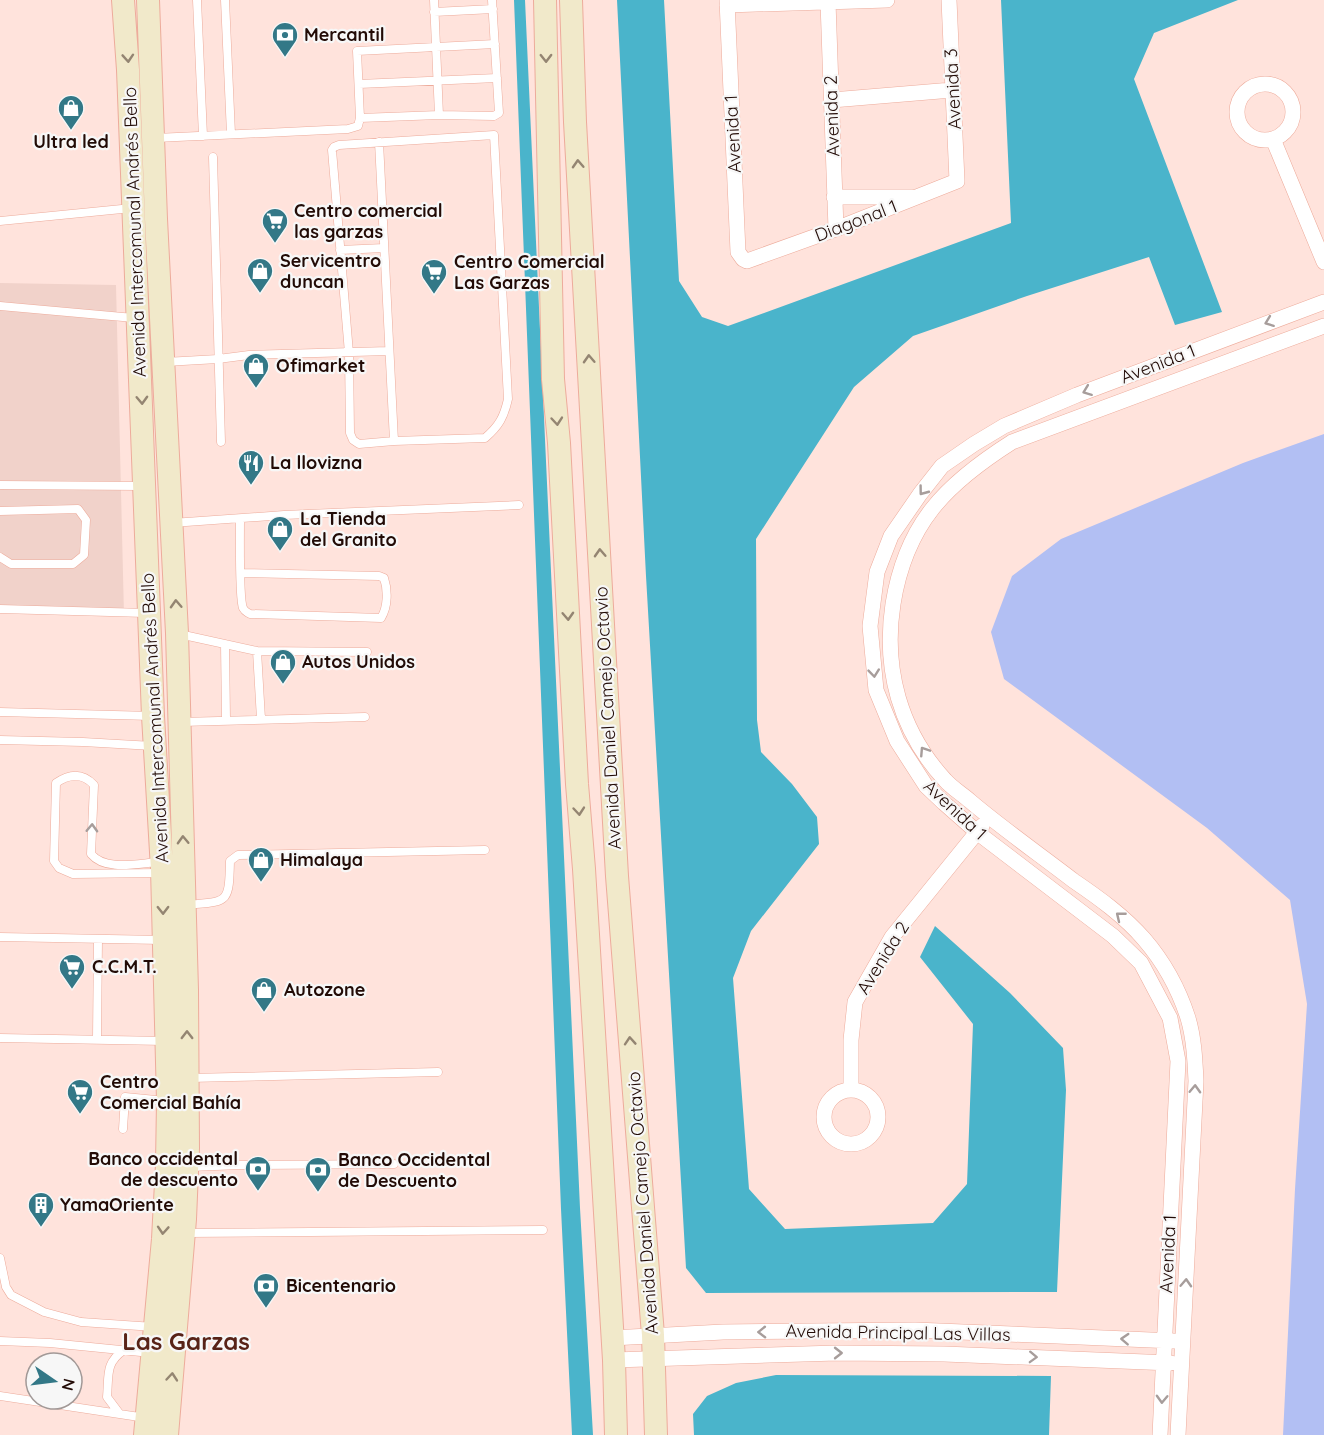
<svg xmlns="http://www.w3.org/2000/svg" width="1324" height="1435" viewBox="0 0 1324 1435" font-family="Quicksand,sans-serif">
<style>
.built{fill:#f1d2ca}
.green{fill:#b2bff3}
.water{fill:#4ab4cb}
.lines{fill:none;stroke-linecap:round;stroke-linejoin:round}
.lane-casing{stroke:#edab9b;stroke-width:9}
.street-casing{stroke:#edab9b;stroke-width:16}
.secondary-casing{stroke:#edab9b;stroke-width:24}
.lane{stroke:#fff;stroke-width:8}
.street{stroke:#fff;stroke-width:15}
.secondary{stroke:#f1e9ca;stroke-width:22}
.oneway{stroke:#948572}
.oneway2{stroke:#a79d9b}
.labels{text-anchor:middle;stroke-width:4.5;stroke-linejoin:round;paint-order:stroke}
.poi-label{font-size:18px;font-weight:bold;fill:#220b06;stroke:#f7f7f7;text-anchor:start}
.street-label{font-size:18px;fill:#220b06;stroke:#f7f7f7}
.district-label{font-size:24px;font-weight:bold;fill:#582317;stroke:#f7f7f7}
</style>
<rect width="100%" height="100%" fill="#ffe3dc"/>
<path class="built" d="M0,283L116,285L124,615L0,610Z"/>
<path class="green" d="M1324,434V1435H1283L1295,1189L1307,1004L1290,900L1207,828L1004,679L991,632L1012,576L1061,539L1243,463Z"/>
<path class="water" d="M514,0H525L580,1208L593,1435H572L561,1209Z
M617,0H664L679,281L702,317L728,326L1011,223L1001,0H1238L1154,33L1134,79L1222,312L1175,325L1149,257L1027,296L913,336L854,387L756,539L757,720L761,752L792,784L817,817L819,844L751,931L733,978L749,1189L785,1229L933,1223L967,1184L973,1024L920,957L935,926L1010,993L1063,1048L1066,1090L1057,1292L706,1293L686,1268L646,576Z
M776,1375L1051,1376L1049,1435H694L693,1414L707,1396L736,1383Z"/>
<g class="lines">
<g class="lane-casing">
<path id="lane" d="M197,0L203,136
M225,0L231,134
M434,0L439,115
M434,12L493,9
M359,84L497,78
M360,118L439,115L494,116L499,113L492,0
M494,135L508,399C504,417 499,426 485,438L394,441L359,444L353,440L350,433L349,353L332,150L334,147L339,145Z
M156,138L348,129L358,126L360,118L357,51L495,44
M379,142L394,441
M213,157L221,442
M0,221L132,208
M340,250L384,248
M0,306L134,318
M165,362L218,359L249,355L389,351
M0,485L141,486
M0,511L78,509L86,520L84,555L73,564H11L0,557
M240,519C240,533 239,599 243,608C245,612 247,612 250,614L381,618C388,607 388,590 384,578L379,576L241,573
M172,523L284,515L519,505
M0,609L146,613
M179,634L257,651L367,652
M225,644L226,720
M257,651L261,719
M0,712L152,716
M181,722L365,717
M0,740L83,742L153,746
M160,873L73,874L59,868L54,861L56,783C69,774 82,772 94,785L91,854C106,872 139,863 160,862
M186,905C228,901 229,905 230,861L238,855L485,850
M0,937L162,940
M0,1038L165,1041
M97,1039L98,939
M189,1078L438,1072
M123,1129L125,1097L166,1101
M189,1167L241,1165L394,1164
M186,1233L543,1230
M0,1258L6,1287L11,1295L44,1312L81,1322L154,1327
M0,1341L50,1343L151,1353
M0,1396L146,1418
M119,1413L107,1397C109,1375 105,1363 124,1350"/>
</g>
<g class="street-casing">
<path id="street" d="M727,0L738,252L743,259L747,261L836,229L957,181L949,0
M828,2L836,229
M727,5L887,0
M1237 112a28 28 0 1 1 56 0a28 28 0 1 1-56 0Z
M832,100L952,90
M1273,139L1324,262
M834,197H912
M851,1090V1040L855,1002L892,937L982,826
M824 1117a27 27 0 1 1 54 0a27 27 0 1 1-54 0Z
M612,1338L723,1332L915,1330L1174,1341
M614,1360L837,1353L944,1354L1171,1363
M1160,1435L1178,1061L1170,1018L1141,963L1113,936L978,833L944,803L926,786L897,741L876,690L870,626L877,572L891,536L920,494L942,466L974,444L1004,426L1077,395L1324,302
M1178,1435L1196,1081C1195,1060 1194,1038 1188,1018C1179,990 1163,961 1144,939C1124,916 1099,898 1074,881C1039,854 1003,829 970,801C962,794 952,788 945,780C900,731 883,669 893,604C906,523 946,484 1012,442L1324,326"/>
</g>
<g class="secondary-casing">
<path id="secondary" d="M123,0L128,70L153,716L162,869L168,1101L167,1164L163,1239L145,1435
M148,0L156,219L177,633L187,990L188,1148L185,1219L167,1435
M545,0L553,379L559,443L577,784L584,869L614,1360L616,1435
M571,0L575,122L617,876L653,1335L656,1435"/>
</g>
<use href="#lane" class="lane"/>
<use href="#street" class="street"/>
<use href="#secondary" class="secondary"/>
</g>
<defs><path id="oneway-chevron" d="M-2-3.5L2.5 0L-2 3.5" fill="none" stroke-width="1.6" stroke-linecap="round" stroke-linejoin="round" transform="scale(1.5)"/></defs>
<g class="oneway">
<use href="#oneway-chevron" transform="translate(128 58) rotate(86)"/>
<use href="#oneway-chevron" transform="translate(546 58) rotate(89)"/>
<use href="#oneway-chevron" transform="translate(578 164) rotate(-93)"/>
<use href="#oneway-chevron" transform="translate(589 359) rotate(-93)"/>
<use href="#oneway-chevron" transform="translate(142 400) rotate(88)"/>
<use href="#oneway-chevron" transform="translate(557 421) rotate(85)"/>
<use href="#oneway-chevron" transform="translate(600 553) rotate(-93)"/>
<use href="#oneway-chevron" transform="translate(176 604) rotate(-93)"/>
<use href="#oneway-chevron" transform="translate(568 616) rotate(87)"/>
<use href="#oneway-chevron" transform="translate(579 811) rotate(85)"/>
<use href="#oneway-chevron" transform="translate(183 840) rotate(-92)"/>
<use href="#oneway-chevron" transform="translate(163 910) rotate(89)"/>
<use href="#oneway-chevron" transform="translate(187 1035) rotate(-90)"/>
<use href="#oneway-chevron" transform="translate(630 1041) rotate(-94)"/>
<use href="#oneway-chevron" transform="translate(163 1230) rotate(94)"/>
<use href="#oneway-chevron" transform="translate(172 1377) rotate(-85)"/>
</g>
<g class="oneway2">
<use href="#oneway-chevron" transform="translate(1269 322) rotate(159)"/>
<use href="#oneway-chevron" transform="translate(1087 391) rotate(159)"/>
<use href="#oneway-chevron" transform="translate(923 491) rotate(127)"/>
<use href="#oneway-chevron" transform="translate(874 673) rotate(84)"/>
<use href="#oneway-chevron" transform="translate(924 751) rotate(-123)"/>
<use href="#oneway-chevron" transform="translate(92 828) rotate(-88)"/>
<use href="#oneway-chevron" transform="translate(1120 916) rotate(-141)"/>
<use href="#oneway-chevron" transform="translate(1195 1089) rotate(-88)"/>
<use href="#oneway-chevron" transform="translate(1186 1283) rotate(-87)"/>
<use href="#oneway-chevron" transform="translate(762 1332) rotate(179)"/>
<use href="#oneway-chevron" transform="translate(1125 1339) rotate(-177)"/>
<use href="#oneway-chevron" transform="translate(838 1353)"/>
<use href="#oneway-chevron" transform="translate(1033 1357) rotate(2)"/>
<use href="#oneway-chevron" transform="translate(1162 1399) rotate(92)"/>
</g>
<defs>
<g id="bank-pin" transform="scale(1.35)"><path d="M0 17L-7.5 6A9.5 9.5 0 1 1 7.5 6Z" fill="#337887" stroke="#f7f7f7"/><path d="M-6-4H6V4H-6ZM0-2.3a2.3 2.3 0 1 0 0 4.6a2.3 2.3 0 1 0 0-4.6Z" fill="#fff"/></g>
<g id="shop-pin" transform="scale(1.35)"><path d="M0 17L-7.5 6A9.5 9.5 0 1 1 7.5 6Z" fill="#337887" stroke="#f7f7f7"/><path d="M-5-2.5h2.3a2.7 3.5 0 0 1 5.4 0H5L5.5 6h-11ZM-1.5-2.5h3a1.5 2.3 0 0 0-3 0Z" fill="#fff"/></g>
<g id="supermarket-pin" transform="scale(1.35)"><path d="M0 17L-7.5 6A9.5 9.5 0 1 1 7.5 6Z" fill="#337887" stroke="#f7f7f7"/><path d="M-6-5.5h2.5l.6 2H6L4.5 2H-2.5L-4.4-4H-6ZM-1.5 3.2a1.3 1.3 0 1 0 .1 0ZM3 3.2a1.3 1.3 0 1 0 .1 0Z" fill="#fff"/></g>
<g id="restaurant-pin" transform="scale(1.35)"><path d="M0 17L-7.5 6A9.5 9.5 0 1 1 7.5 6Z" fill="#337887" stroke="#f7f7f7"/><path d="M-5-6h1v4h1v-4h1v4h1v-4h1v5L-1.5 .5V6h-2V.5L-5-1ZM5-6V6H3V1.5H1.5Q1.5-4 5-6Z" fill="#fff"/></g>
<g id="building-pin" transform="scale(1.35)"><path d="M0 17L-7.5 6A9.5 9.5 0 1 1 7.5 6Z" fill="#337887" stroke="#f7f7f7"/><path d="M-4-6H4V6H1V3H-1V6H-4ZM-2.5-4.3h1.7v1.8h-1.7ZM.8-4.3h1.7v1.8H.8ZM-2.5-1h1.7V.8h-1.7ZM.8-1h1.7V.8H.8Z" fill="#fff"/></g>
</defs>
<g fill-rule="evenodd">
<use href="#bank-pin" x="285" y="35"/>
<use href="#shop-pin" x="71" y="108"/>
<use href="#supermarket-pin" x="275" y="221"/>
<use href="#shop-pin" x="260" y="271"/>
<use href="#supermarket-pin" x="434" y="272"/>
<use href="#shop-pin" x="256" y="366"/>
<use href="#restaurant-pin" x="251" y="463"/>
<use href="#shop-pin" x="280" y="529"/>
<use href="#shop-pin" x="283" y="662"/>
<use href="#shop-pin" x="261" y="860"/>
<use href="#supermarket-pin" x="72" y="967"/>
<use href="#shop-pin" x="264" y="990"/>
<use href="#supermarket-pin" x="80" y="1092"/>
<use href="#bank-pin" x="258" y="1169"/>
<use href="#bank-pin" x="318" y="1170"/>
<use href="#building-pin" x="41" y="1205"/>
<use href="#bank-pin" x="266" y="1286"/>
</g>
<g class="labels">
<g class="poi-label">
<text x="304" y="41">Mercantil</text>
<text x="71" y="148" text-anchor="middle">Ultra led</text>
<text x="294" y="217">Centro comercial<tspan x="294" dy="21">las garzas</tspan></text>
<text x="280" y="267">Servicentro<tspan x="280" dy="21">duncan</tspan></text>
<text x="454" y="268">Centro Comercial<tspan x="454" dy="21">Las Garzas</tspan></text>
<text x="276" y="372">Ofimarket</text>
<text x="270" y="469">La llovizna</text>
<text x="300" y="525">La Tienda<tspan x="300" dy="21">del Granito</tspan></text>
<text x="302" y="668">Autos Unidos</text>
<text x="280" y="866">Himalaya</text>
<text x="92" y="973">C.C.M.T.</text>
<text x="284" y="996">Autozone</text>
<text x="100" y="1088">Centro<tspan x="100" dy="21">Comercial Bahía</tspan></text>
<text x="238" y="1165" text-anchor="end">Banco occidental<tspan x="238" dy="21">de descuento</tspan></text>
<text x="338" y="1166">Banco Occidental<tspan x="338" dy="21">de Descuento</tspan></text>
<text x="60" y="1211">YamaOriente</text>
<text x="286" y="1292">Bicentenario</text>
</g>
<g class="street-label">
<text transform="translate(953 89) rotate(-93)" y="6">Avenida 3</text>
<text transform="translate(832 116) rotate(-92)" y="6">Avenida 2</text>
<text transform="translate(733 134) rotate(-93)" y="6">Avenida 1</text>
<text transform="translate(856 221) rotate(-21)" y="6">Diagonal 1</text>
<text transform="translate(135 232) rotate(-92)" y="6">Avenida Intercomunal Andrés Bello</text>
<text transform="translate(1158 364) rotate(-21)" y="6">Avenida 1</text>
<text transform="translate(155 718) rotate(-93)" y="6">Avenida Intercomunal Andrés Bello</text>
<text transform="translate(608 718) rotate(-93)" y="6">Avenida Daniel Camejo Octavio</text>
<text transform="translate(955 810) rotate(43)" y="6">Avenida 1</text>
<text transform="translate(883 958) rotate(-58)" y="6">Avenida 2</text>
<text transform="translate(643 1203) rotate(-94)" y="6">Avenida Daniel Camejo Octavio</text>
<text transform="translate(1168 1254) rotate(-87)" y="6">Avenida 1</text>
<text transform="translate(898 1333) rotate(1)" y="6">Avenida Principal Las Villas</text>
</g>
<g class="district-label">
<text x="186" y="1350">Las Garzas</text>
</g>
</g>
<g transform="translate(54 1381) rotate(104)"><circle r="28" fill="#f7f7f7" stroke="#a29997" stroke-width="1.5"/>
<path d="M0-4.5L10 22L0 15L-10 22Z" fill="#337887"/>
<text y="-9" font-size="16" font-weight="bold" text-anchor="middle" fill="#220b06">N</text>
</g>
</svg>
